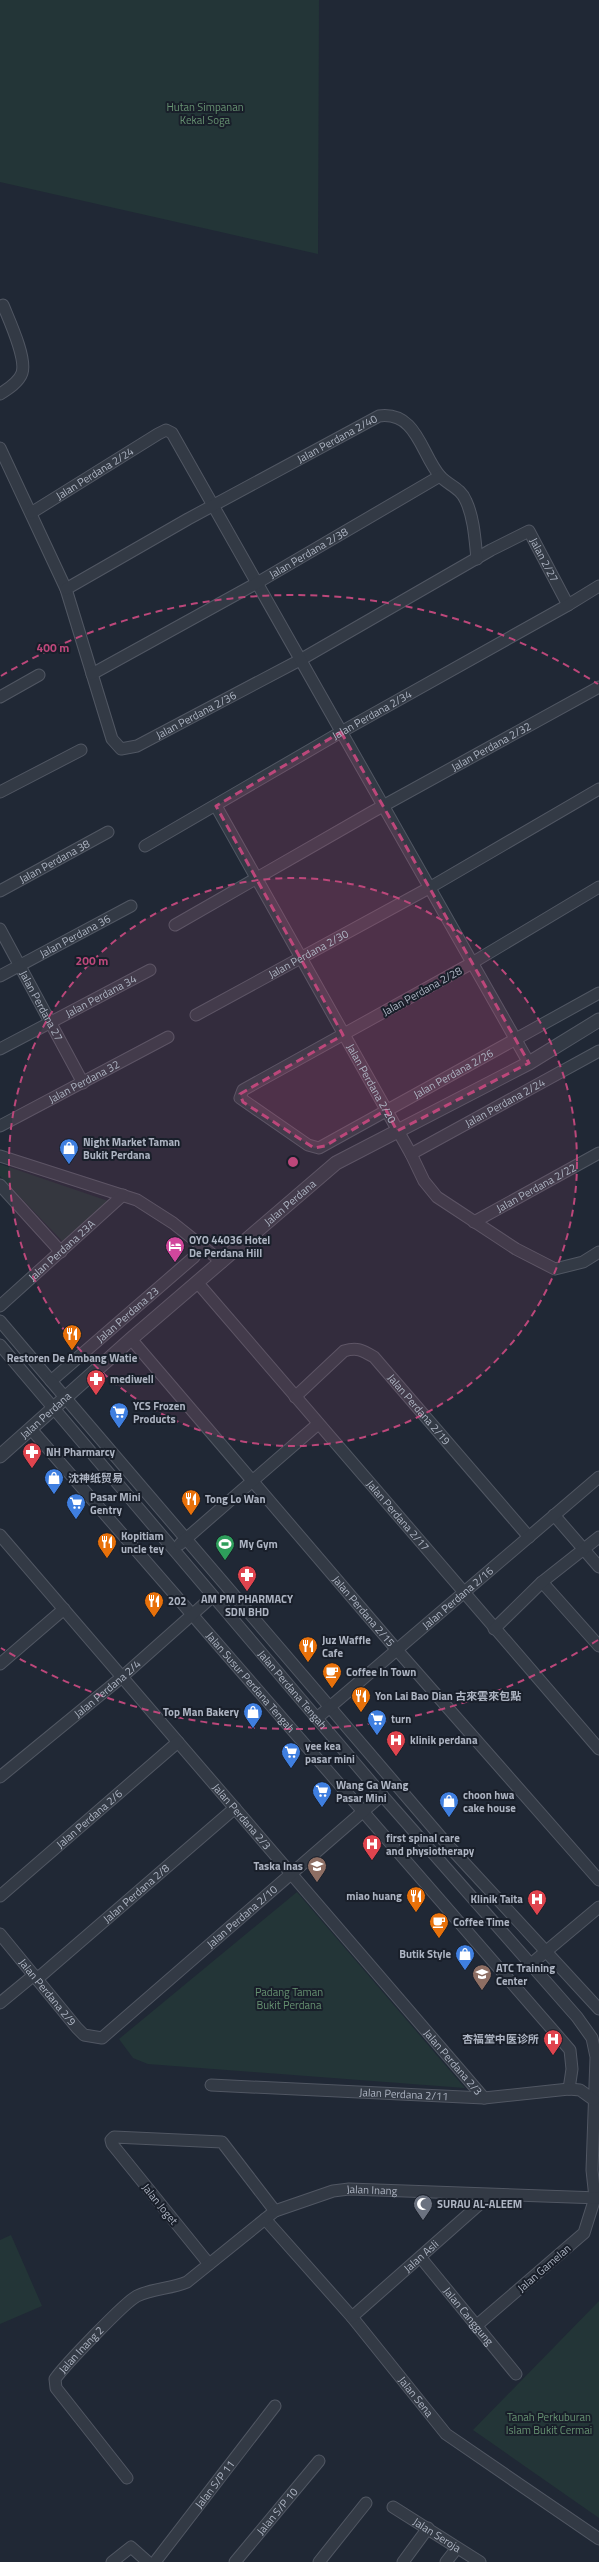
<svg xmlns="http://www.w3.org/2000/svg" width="599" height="2562" viewBox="0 0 599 2562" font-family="'Titillium Web','Noto Sans SC',sans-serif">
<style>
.green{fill:#233537}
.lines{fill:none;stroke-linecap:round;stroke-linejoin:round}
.minor-casing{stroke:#515763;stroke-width:13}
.tertiary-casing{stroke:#515763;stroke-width:15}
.minor{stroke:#333a45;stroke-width:11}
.tertiary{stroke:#333a45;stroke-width:13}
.marked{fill:#bc477a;fill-opacity:0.2;stroke:#bc477a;stroke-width:3;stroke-dasharray:8 5;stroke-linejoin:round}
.ring{fill:none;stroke:#bc477a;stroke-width:2;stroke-dasharray:7 5}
.labels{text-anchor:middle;stroke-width:4;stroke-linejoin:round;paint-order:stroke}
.park-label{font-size:11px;fill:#669171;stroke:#191f2a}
.street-label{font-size:11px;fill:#adb4c2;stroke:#191f2a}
.poi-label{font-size:11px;font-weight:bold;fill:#adb4c2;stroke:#191f2a;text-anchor:start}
.centre{fill:#bc477a;stroke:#191f2a;stroke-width:2}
.ring-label{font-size:12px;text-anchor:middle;font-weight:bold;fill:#bc477a;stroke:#191f2a;stroke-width:4;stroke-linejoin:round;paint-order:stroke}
</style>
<rect width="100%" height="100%" fill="#202835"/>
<path class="green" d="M0,0H319L318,254L0,182Z
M0,1164L111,1202L63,1242L0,1176Z
M297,1892L465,2088L148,2064L133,2058L119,2039Z
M11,2235L42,2306L0,2324V2240Z
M599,2301V2518L473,2430Z"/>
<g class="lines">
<g class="minor-casing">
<g id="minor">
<path d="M0,394C8,389 19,382 22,373C27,358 9,320 3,305"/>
<path id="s1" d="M0,448L66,589L112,739L121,749L137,746L300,660L491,550L529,531L568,605"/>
<path id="s2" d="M31,513L158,434L166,430L172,433L529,1063"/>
<path id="s3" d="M66,589L188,519L379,416C417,411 421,454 440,476C448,485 461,488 466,501C474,518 475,540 477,559"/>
<path id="s4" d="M92,674L257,583L440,476"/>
<path d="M0,697L39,675"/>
<path d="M0,792L81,750"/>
<path id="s5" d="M216,806L411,1154L424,1181L437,1197L516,1249L555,1269L583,1262L599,1252"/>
<path id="s6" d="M145,846L341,732L568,605L599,586"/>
<path id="s7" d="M599,887L472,963L243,1090L240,1098L308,1145L319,1148L599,993"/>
<path id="s8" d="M0,891L108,832"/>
<path id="s9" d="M175,925L372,812L599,687"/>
<path id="s10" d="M0,929L83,1083"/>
<path id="s11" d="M0,976L131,906"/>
<path id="s12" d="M196,1015L429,888L599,789"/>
<path id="s13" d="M0,1049L150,970"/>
<path id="s14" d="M0,1126L168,1037"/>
<path id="s15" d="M411,1154L599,1051"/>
<path d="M0,1156L137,1200L173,1223L222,1262"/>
<path d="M0,1185L61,1252"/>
<path id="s16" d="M474,1222L599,1153"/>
<path id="s17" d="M197,1282L599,1749"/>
<path id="s18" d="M0,1306L123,1195"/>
<path id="s19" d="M0,1321L51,1381L194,1257L201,1246"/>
<path id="s20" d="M131,1339L397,1650L599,1880"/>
<path id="s21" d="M0,1345L382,1795L577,2017L592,2038L596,2057L592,2170L595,2198L584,2233L476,2326"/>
<path d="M51,1381L446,1843L599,2009"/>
<path id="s22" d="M295,1397L344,1351C357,1347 362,1350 374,1357L529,1537"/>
<path id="s23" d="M31,1429L570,2050L572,2069L569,2089"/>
<path d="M554,1515L599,1567"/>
<path id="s24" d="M0,1535L484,2098"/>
<path d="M180,1544L318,1424"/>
<path d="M542,1582L599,1646"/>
<path d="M494,1629L542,1582L599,1537"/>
<path d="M0,1664L64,1609"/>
<path id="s25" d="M317,1718L599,1477"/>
<path id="s26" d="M0,1777L122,1677L212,1597"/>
<path id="s27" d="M0,1896L178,1742"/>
<path id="s28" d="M0,1934L77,2028L84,2035L102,2038L382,1795"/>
<path d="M531,1964L599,1907"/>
<path id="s29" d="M37,1979L235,1808"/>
<path d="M0,2003L34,1975"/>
<path id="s30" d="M211,2085L484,2098L569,2089L580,2090L594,2100"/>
<path id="s31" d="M265,2219L352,2317L446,2434L599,2539"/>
<path id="s32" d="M421,2258L516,2374"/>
<path d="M209,2264L112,2144L111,2140L114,2137L222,2142L275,2211"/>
<path id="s33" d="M352,2317L490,2195"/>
<path id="s34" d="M127,2478L56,2388L55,2379C64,2366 125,2302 137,2296C153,2288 171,2289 187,2282L275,2211L333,2191L349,2189L599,2198"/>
<path id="s35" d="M393,2507L480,2562"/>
<path d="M112,2562L131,2547L148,2562"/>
<path id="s36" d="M155,2562L275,2406"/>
<path id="s37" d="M235,2562L319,2461"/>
<path d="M319,2562L366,2503"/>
<path d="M403,2562L428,2528"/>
<path d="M446,2562L457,2548"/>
</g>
</g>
<g class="tertiary-casing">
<g id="tertiary">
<path id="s38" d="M0,1456L131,1339L336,1163L529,1063L599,1020"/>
</g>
</g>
<use href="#minor" class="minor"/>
<use href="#tertiary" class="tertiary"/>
</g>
<path class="marked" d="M341,732L529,1063L397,1131L386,1110L325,1146L314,1148L243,1102L240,1094L343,1035L216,806Z"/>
<circle cx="293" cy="1162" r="284" fill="#bc477a" fill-opacity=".12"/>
<g class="ring">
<circle cx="293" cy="1162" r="284"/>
<path d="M598 1640A567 567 0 0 1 1 1648M1 676A567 567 0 0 1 598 684"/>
</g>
<defs>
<g id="shop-pin" transform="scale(1)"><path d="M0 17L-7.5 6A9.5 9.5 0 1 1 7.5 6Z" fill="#3f7fe0" stroke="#191f2a"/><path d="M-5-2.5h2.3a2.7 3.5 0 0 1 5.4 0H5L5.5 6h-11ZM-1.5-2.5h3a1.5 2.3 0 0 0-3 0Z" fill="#fff"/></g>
<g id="hotel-pin" transform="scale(1)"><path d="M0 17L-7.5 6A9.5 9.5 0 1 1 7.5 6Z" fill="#d1479c" stroke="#191f2a"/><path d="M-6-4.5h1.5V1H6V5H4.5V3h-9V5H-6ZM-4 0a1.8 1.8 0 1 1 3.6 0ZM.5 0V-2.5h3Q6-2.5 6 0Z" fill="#fff"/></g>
<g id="restaurant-pin" transform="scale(1)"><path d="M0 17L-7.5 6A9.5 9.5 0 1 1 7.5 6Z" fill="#e8710a" stroke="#191f2a"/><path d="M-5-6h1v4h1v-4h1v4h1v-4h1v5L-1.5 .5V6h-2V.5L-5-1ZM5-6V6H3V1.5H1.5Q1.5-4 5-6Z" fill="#fff"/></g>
<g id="pharmacy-pin" transform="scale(1)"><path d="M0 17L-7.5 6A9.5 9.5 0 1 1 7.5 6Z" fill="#e0444e" stroke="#191f2a"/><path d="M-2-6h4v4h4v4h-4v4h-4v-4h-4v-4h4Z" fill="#fff"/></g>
<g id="supermarket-pin" transform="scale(1)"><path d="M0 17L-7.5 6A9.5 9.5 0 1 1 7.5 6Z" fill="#3f7fe0" stroke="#191f2a"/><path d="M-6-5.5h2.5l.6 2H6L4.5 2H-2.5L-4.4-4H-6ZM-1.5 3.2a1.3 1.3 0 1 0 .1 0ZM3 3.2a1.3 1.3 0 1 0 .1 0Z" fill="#fff"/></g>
<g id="stadium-pin" transform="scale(1)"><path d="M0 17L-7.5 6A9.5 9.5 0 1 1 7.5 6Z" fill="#2e9e5b" stroke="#191f2a"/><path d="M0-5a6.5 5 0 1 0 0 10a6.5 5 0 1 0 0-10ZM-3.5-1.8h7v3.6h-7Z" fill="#fff"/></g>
<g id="cafe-pin" transform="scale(1)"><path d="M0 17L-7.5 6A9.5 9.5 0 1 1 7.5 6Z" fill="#e8710a" stroke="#191f2a"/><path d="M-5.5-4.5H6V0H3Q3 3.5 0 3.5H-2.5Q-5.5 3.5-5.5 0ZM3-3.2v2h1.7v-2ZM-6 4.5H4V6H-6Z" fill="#fff"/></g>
<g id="hospital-pin" transform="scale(1)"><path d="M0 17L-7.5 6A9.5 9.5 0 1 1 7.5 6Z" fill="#e0444e" stroke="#191f2a"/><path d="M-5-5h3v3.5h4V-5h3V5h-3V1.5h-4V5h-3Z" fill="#fff"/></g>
<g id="school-pin" transform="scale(1)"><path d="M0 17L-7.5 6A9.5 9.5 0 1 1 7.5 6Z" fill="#8d6e63" stroke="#191f2a"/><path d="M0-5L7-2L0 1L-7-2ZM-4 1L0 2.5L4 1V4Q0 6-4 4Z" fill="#fff"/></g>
<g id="university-pin" transform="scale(1)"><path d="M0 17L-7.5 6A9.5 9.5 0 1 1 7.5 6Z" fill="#8d6e63" stroke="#191f2a"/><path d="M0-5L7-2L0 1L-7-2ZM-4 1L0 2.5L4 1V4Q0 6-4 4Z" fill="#fff"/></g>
<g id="mosque-pin" transform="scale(1)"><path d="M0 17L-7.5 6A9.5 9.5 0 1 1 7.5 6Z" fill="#6b7280" stroke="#191f2a"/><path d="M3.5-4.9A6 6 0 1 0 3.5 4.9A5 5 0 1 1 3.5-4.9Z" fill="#fff"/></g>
</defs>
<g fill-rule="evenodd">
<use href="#shop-pin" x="69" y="1148"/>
<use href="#hotel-pin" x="175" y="1246"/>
<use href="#restaurant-pin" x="72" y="1334"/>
<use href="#pharmacy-pin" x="96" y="1379"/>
<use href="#supermarket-pin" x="119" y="1412"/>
<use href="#pharmacy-pin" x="32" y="1452"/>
<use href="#shop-pin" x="54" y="1478"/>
<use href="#restaurant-pin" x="191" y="1499"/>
<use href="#supermarket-pin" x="76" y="1503"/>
<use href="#restaurant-pin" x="107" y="1542"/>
<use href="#stadium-pin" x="225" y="1544"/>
<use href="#pharmacy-pin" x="247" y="1575"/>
<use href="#restaurant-pin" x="154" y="1601"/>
<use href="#restaurant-pin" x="308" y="1646"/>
<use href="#cafe-pin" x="332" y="1672"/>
<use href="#restaurant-pin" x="361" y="1696"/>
<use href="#shop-pin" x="253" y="1712"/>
<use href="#supermarket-pin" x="377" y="1719"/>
<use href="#hospital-pin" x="396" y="1740"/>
<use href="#supermarket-pin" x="291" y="1752"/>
<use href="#supermarket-pin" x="322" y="1791"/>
<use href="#shop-pin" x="449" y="1801"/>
<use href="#hospital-pin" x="372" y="1844"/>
<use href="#school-pin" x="317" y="1866"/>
<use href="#restaurant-pin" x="416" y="1896"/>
<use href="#hospital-pin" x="537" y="1899"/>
<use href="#cafe-pin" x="439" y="1922"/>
<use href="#shop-pin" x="465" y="1954"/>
<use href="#university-pin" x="482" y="1974"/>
<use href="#hospital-pin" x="553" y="2039"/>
<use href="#mosque-pin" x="423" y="2204"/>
</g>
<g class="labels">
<g class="park-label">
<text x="205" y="111">Hutan Simpanan<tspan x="205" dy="13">Kekal Soga</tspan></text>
<text x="289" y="1996">Padang Taman<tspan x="289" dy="13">Bukit Perdana</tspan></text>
<text x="549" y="2421">Tanah Perkuburan<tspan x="549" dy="13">Islam Bukit Cermai</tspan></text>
</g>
<g class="street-label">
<text dy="4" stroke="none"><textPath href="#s3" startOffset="310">Jalan Perdana 2/40</textPath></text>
<text dy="4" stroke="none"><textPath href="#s2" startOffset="75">Jalan Perdana 2/24</textPath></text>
<text dy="4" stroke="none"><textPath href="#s4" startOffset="248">Jalan Perdana 2/38</textPath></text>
<text dy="4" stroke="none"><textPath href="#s1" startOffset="822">Jalan 2/27</textPath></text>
<text dy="4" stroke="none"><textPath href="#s1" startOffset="409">Jalan Perdana 2/36</textPath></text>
<text dy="4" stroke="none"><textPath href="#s6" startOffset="262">Jalan Perdana 2/34</textPath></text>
<text dy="4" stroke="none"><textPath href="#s9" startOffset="363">Jalan Perdana 2/32</textPath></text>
<text dy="4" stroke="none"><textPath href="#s8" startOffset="62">Jalan Perdana 38</textPath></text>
<text dy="4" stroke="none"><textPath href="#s11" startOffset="85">Jalan Perdana 36</textPath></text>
<text dy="4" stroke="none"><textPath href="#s12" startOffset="128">Jalan Perdana 2/30</textPath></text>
<text transform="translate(422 991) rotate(-29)" y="4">Jalan Perdana 2/28</text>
<text dy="4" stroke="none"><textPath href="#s13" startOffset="114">Jalan Perdana 34</textPath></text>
<text dy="4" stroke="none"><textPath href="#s10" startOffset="87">Jalan Perdana 27</textPath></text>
<text dy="4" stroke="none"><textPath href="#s7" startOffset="666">Jalan Perdana 2/26</textPath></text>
<text dy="4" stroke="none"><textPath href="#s14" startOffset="95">Jalan Perdana 32</textPath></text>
<text dy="4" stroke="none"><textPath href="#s5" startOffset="318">Jalan Perdana 2/20</textPath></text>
<text dy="4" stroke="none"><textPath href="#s15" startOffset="107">Jalan Perdana 2/24</textPath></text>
<text dy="4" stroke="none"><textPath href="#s16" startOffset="71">Jalan Perdana 2/22</textPath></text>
<text dy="4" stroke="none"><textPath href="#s38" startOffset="385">Jalan Perdana</textPath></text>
<text dy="4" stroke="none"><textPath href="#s18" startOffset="83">Jalan Perdana 23A</textPath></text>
<text dy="4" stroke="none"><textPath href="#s19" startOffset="180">Jalan Perdana 23</textPath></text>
<text dy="4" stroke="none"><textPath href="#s22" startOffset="168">Jalan Perdana 2/19</textPath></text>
<text dy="4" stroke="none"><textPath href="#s38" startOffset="61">Jalan Perdana</textPath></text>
<text dy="4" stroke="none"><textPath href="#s17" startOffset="308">Jalan Perdana 2/17</textPath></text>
<text dy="4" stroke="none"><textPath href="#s25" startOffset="185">Jalan Perdana 2/16</textPath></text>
<text dy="4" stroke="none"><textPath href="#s20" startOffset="358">Jalan Perdana 2/15</textPath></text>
<text dy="4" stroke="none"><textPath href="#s23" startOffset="335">Jalan Susur Perdana Tengah</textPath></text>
<text dy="4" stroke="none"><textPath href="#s26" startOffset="139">Jalan Perdana 2/4</textPath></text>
<text dy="4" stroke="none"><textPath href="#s21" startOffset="452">Jalan Perdana Tengah</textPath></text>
<text dy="4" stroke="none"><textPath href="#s24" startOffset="371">Jalan Perdana 2/3</textPath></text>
<text dy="4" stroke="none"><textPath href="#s27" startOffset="118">Jalan Perdana 2/6</textPath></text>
<text dy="4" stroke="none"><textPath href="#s29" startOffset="131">Jalan Perdana 2/8</textPath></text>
<text dy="4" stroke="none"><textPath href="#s28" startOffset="335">Jalan Perdana 2/10</textPath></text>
<text dy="4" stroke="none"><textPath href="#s28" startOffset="75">Jalan Perdana 2/9</textPath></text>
<text dy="4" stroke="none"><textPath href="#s24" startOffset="695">Jalan Perdana 2/3</textPath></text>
<text dy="4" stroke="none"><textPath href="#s30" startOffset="193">Jalan Perdana 2/11</textPath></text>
<text dy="4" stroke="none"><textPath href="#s34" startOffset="506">Jalan Inang</textPath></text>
<text transform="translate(160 2204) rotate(51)" y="4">Jalan Joget</text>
<text dy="4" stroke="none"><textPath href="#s33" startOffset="92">Jalan Asli</textPath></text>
<text transform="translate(544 2268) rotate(-41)" y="4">Jalan Gamelan</text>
<text dy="4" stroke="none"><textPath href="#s32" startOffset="75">Jalan Canggung</textPath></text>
<text dy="4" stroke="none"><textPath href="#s34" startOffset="163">Jalan Inang 2</textPath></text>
<text dy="4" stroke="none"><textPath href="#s31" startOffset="233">Jalan Sena</textPath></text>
<text dy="4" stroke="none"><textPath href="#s36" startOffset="98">Jalan S/P 11</textPath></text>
<text dy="4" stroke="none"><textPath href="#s37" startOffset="66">Jalan S/P 10</textPath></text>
<text dy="4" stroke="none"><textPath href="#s35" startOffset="52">Jalan Seroja</textPath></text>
</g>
<g class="poi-label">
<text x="83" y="1146">Night Market Taman<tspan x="83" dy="13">Bukit Perdana</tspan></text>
<text x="189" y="1244">OYO 44036 Hotel<tspan x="189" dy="13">De Perdana Hill</tspan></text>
<text x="72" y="1362" text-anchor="middle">Restoren De Ambang Watie</text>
<text x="110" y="1383">mediwell</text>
<text x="133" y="1410">YCS Frozen<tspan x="133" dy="13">Products</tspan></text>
<text x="46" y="1456">NH Pharmarcy</text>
<text x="68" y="1482">沈神纸贸易</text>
<text x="90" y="1501">Pasar Mini<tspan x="90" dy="13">Gentry</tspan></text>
<text x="205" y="1503">Tong Lo Wan</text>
<text x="121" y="1540">Kopitiam<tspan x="121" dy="13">uncle tey</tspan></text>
<text x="239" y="1548">My Gym</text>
<text x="247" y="1603" text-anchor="middle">AM PM PHARMACY<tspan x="247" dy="13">SDN BHD</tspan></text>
<text x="168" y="1605">202</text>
<text x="322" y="1644">Juz Waffle<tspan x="322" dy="13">Cafe</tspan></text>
<text x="346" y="1676">Coffee In Town</text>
<text x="375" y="1700">Yon Lai Bao Dian 古來雲來包點</text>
<text x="239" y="1716" text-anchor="end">Top Man Bakery</text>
<text x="391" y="1723">turn</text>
<text x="410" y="1744">klinik perdana</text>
<text x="305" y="1750">yee kea<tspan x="305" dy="13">pasar mini</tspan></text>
<text x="336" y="1789">Wang Ga Wang<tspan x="336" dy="13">Pasar Mini</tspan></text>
<text x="463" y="1799">choon hwa<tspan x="463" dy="13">cake house</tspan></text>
<text x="386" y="1842">first spinal care<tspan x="386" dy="13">and physiotherapy</tspan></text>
<text x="303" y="1870" text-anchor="end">Taska Inas</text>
<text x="402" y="1900" text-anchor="end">miao huang</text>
<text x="523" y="1903" text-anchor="end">Klinik Taita</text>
<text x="453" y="1926">Coffee Time</text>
<text x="451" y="1958" text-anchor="end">Butik Style</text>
<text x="496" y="1972">ATC Training<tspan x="496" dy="13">Center</tspan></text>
<text x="539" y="2043" text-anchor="end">杏福堂中医诊所</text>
<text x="437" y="2208">SURAU AL-ALEEM</text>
</g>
</g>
<circle cx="293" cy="1162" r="6" class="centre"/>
<g class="ring-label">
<text x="53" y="652">400 m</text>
<text x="92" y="965">200 m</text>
</g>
</svg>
